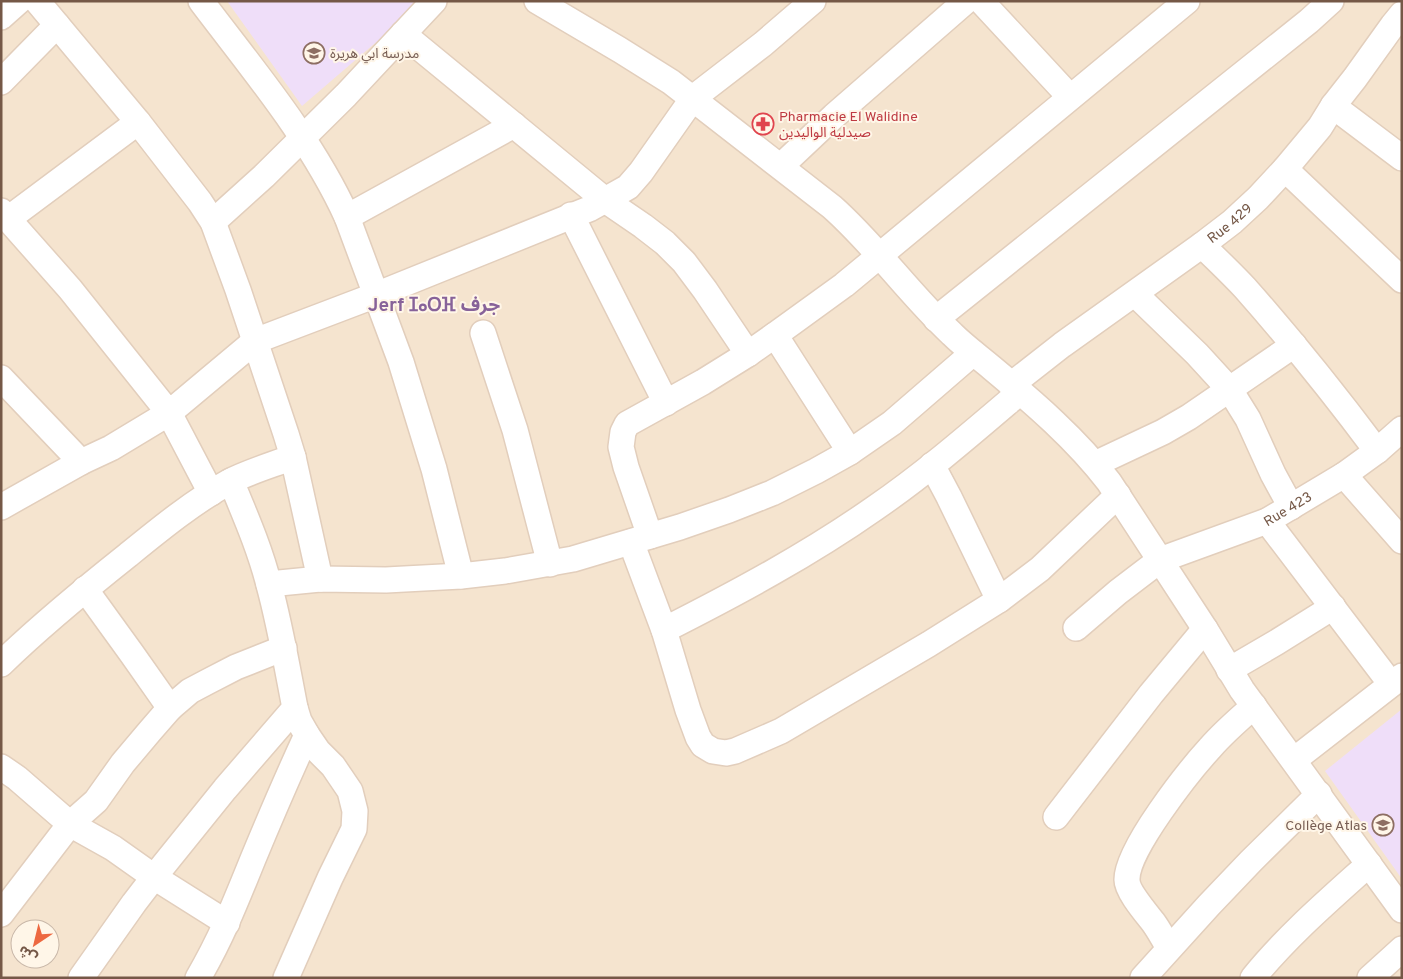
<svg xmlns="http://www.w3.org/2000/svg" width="1403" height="979" viewBox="0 0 1403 979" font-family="Overpass,'Noto Sans Arabic','Noto Sans Tifinagh',sans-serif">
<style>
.residential{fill:#f5e4cf;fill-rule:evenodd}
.education{fill:#efdef9}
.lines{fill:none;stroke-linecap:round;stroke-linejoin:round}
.minor-casing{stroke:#e2cebc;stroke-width:28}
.minor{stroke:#fff;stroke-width:25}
.labels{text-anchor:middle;stroke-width:4;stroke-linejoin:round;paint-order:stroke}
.education-label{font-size:14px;fill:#785e54;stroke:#fff6e8;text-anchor:start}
.health-label{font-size:14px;fill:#be3a42;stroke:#fff6e8;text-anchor:start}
.street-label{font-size:14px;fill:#755847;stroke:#fff6e8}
.district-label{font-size:19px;font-weight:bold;fill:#876299;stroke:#fff6e8}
</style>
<rect width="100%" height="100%" fill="#fdf2e1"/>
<path class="residential" d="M1,1H1402V978H1ZM20,929H50V959H20Z"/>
<path class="education" d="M227,1H424L302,106Z
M1402,709V879L1325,771Z"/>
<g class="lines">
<g class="minor-casing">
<g id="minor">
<path d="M37,1L138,122L200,202L213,222L238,290L286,434L293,457L320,579"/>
<path d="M201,1C253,70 311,138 347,217L401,362L434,469L461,576"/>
<path d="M537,1L620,50L671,82L832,207C876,246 909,294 952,334C964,346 979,357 992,368C1034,403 1076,439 1109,482L1205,629L1242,690L1402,910"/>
<path d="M981,1L1070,97"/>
<path d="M1,17L19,1"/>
<path d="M403,34L605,200L643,226L665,243L684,262L705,290L748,354"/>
<path d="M1,82L57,25"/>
<path d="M1333,106L1402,158"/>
<path d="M781,166L834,116L966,1"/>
<path d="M1285,169L1402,280"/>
<path d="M1,211L70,289L169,413L255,341L376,295L589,209L614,195L628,187L641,172L693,98L763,44L813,1"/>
<path d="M571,215L666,403"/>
<path d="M347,217L514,125"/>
<path d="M8,219L138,122"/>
<path d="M213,222L264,176L346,95L434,1"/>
<path d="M1202,245C1216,259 1231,273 1245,288C1291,340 1335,395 1377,451"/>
<path d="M1135,294L1197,354L1230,390L1248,419L1273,474L1291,507"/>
<path d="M936,319L1309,21L1331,1"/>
<path d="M483,333L515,430L550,564"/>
<path d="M775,335L850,452"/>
<path d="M1,378L81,462"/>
<path id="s1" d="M1011,385L1062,345L1202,245L1232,222L1258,198L1285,169L1320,127L1333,106L1355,78L1393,25L1402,14"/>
<path d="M1095,464L1163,432L1189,417L1294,345"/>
<path d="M932,465L949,497L999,600"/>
<path d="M1344,475L1402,541"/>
<path d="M1,507L81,462L111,448L169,413L211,493"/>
<path d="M1267,521L1391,684"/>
<path d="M650,536L626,467L621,447L623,432L627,424L703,382L748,354L775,335L844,285L1187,1"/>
<path d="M631,542L664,630L688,710L698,737L703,745L713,751L726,753L735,751L781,731L929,644L999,600L1040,569L1118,495"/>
<path d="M269,584L320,579L386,580L461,576L505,571L573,559L680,527L729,510L772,493L816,471L850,452L892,423L973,353"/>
<path d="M85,589L132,654L170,708"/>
<path id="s2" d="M1076,628L1118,592L1160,560L1267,521L1344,475L1377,451L1402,429"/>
<path d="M664,630C737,593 808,555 875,508C926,473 973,432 1020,392"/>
<path d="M1,664C41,625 84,590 128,555C160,529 193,502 229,482C248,472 272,465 293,457"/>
<path d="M1229,670L1277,642L1333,607"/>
<path d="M1294,760L1402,676"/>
<path d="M1,767L17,778L70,824L113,848L154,877L227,923"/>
<path d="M1056,817L1151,694L1205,629"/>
<path d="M1,914L70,824L96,801L123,763L150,731L170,708L190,691L207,682L236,667L284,648"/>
<path d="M1169,948C1164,940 1159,930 1153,922C1146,913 1127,891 1127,880C1126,850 1189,771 1210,748C1223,733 1239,719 1254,706"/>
<path d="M81,978L134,903L154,877L225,789L295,708C287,667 280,625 269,585C260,549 245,515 231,481"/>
<path d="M198,978C221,939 236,901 253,859C270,818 288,776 307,735"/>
<path d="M286,978L330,878L354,829L355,811L350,791L333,766L318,751L307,735L299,721L295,708"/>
<path d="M1143,978L1209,905L1251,861L1319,794"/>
<path d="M1253,978C1287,936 1329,900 1369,864"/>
<path d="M1370,978L1402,949"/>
</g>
</g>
<use href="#minor" class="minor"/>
</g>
<defs>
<g id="school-ring" transform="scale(1.125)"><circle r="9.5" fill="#fff6e8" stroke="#8d6e63" stroke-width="1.5"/><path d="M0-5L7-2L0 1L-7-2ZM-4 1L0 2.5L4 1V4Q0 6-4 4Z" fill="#8d6e63"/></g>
<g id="pharmacy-ring" transform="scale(1.125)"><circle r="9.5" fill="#fff6e8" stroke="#e0444e" stroke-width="1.5"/><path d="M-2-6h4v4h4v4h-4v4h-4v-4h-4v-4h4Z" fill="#e0444e"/></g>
</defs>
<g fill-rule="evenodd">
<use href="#school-ring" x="314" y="53"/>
<use href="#pharmacy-ring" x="763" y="124"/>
<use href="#school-ring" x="1383" y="825"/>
</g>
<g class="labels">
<g class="education-label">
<text x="330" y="58">مدرسة ابي هريرة</text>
<text x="1367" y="830" text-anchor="end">Collège Atlas</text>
</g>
<g class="health-label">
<text x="779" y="121">Pharmacie El Walidine<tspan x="779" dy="16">صيدلية الواليدين</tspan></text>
</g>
<g class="street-label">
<text dy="5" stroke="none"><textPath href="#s1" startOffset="272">Rue 429</textPath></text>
<text dy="5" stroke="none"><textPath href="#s2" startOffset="246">Rue 423</textPath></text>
</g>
<g class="district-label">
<text x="434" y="311">Jerf ⵊⴰⵔⴼ جرف</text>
</g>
</g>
<rect width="1403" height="979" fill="none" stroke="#755847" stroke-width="5"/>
<g transform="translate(35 944) rotate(215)"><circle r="24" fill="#fff6e8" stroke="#c8b7a8"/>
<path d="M0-4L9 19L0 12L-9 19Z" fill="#ed6840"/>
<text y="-8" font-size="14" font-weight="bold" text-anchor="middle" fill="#755847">ش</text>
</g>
</svg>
